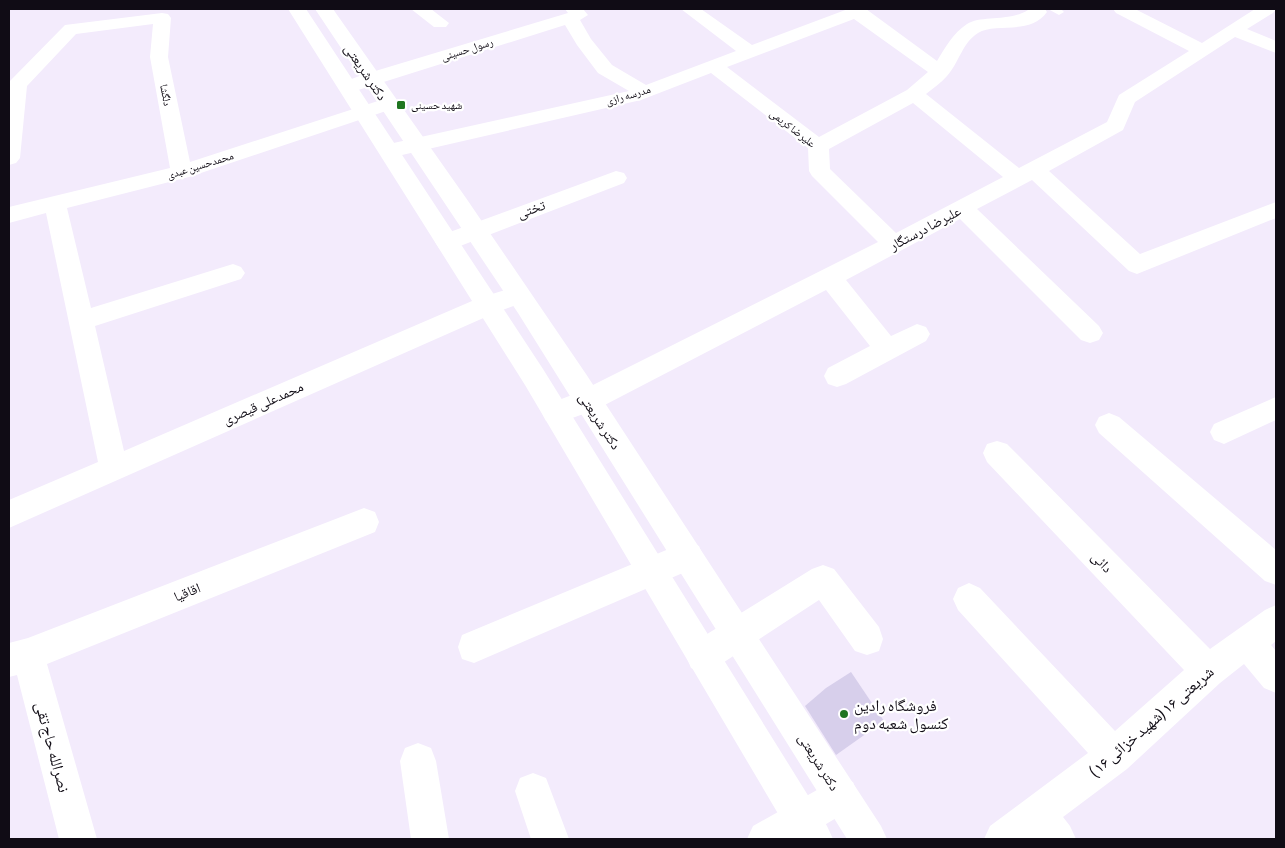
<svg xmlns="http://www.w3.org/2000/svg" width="1285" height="848" viewBox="0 0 1285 848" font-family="'Asap Condensed','Noto Naskh Arabic',sans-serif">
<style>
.building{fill:#d7cfeb}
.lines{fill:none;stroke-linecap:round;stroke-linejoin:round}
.lane{fill:#fff;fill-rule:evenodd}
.street{fill:#fff;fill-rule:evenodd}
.secondary{fill:#fff;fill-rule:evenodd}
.poi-dot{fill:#1f7520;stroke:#fff;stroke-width:2}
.labels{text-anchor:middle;stroke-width:4.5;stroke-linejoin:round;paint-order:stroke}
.far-street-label{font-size:11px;fill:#100c15;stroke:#fff}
.far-poi-label{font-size:11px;fill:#100c15;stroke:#fff;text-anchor:start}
.street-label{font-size:14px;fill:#100c15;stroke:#fff}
.near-poi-label{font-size:16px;fill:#100c15;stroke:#fff;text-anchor:start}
.near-street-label{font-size:16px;fill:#100c15;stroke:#fff}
</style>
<rect width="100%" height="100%" fill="#f3ebfc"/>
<path class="building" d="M851,672L884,721L836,755L805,706L826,688Z"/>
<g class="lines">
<path class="lane" d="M1048,9H1061L1064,12L1059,15Z"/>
<path class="street" d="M411,9H431L449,23L446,27H434Z
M565,9H583L588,15L580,20L591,39L612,65L646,85L736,51L681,9H701L752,45L848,9H866L937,61C945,48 953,33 967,24C981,15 1009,22 1028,10L1027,9H1045L1047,12C1030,36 995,22 978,33C962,43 959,63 947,76C941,83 933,88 926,94L1019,168L1107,122L1119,95L1189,51L1116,13L1113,9H1135L1202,43L1255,9H1276L1273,13L1247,29L1276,41V53L1235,37L1135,102L1123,130L1049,171L1140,254L1276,202V218L1137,274L1129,271L1032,180L977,209L1099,326L1103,333L1099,340L1090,343L1081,340L960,219L846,280L891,336L917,324L926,327L930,334L926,341L846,384L837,387L828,384L824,376L828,368L870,346L826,290L597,409L556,424L546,421L542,413L546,405L577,393L878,242L812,176L809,171L808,148L711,73L641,100L389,158L382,156L379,151L382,146L389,144L629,91L598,73L577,45L565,25L355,91H341L338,87L341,83L362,75L568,13ZM854,19L928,72L907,90L819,137L727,67ZM913,103L1003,177L896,233L830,169L829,149Z
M162,13L168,14L171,18L168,57L190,162L381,100L388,98L395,100L398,104L395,108L189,177L67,208L91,308L233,264L241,267L245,273L241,279L95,326L124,451L479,298L518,286L527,289L530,295L527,301L497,312L9,528V500L98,462L46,213L9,223V207L170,168L150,57L153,24L76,34L27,86L20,158L16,163L9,165V82L65,25Z
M616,171L624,173L627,178L624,183L455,248L447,250L439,248L435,242L439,236Z
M1276,397V420L1224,444L1214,440L1210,432L1214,424Z
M1109,413L1119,417L1276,550V585L1265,581L1099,433L1095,425L1099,417Z
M997,441L1007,444L1210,649L1265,610L1276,605V641L1271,645L1276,651V693L1264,688L1244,664L1220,683L1127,769L1063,817L1070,826L1076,839H984L990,826L1088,753L958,610L953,599L958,588L969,583L980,588L1115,731L1184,670L987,462L983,453L987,444Z
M364,508L375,512L379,522L375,532L47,664L97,839H59L17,675L9,677V643L28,638Z
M688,541L699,546L703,556L699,566L474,663L462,659L458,647L462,635Z
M823,565L834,569L879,627L883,639L879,651L867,655L855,651L819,600L715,668L703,673L691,668L686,656L691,644L812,569Z
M418,743L431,748L436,761L449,839H411L400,761L405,748Z
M533,773L546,778L569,839H531L515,791L520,778Z
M840,777L853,782L858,795L853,808L801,839H747L753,826Z"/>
<path class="secondary" d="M288,9H306L543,369L827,826L833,839H793L525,385Z
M315,9H333L466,198L586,374L881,826L887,839H847L518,313Z"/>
</g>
<g class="poi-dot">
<rect x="396" y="100" width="10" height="10" rx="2.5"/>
<circle cx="844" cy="714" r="5"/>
</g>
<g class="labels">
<g class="far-street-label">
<text transform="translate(467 49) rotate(-17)" y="4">رسول حسینی</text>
<text transform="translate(166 95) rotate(79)" y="4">دلگشا</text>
<text transform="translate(628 95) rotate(-16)" y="4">مدرسه رازی</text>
<text transform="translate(793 128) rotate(38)" y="4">علیرضا کریمی</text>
<text transform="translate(200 165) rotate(-17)" y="4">محمدحسین عبدی</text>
</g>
<g class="far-poi-label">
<text x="411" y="109">شهید حسینی</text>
</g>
<g class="street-label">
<text transform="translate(366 72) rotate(56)" y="5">دکتر شریعتی</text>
<text transform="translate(531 209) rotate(-20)" y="5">تختی</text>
<text transform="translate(925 228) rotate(-28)" y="5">علیرضا درستگار</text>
<text transform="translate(263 403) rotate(-24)" y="5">محمدعلی قیصری</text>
<text transform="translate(600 421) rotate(57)" y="5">دکتر شریعتی</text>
<text transform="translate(1102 562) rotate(46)" y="5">دائی</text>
<text transform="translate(187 592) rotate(-22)" y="5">اقاقیا</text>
<text transform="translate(819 762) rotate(58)" y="5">دکتر شریعتی</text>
</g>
<g class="near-poi-label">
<text x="854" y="711">فروشگاه رادین<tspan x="854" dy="18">کنسول شعبه دوم</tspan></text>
</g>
<g class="near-street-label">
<text transform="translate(1151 721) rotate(-41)" y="6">شریعتی ۱۶ (شهید خزائی ۱۶ )</text>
<text transform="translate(53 747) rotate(75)" y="6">نصرالله حاج تقی</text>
</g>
</g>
<rect width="1285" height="848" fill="none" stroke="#100c15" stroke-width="20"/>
</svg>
